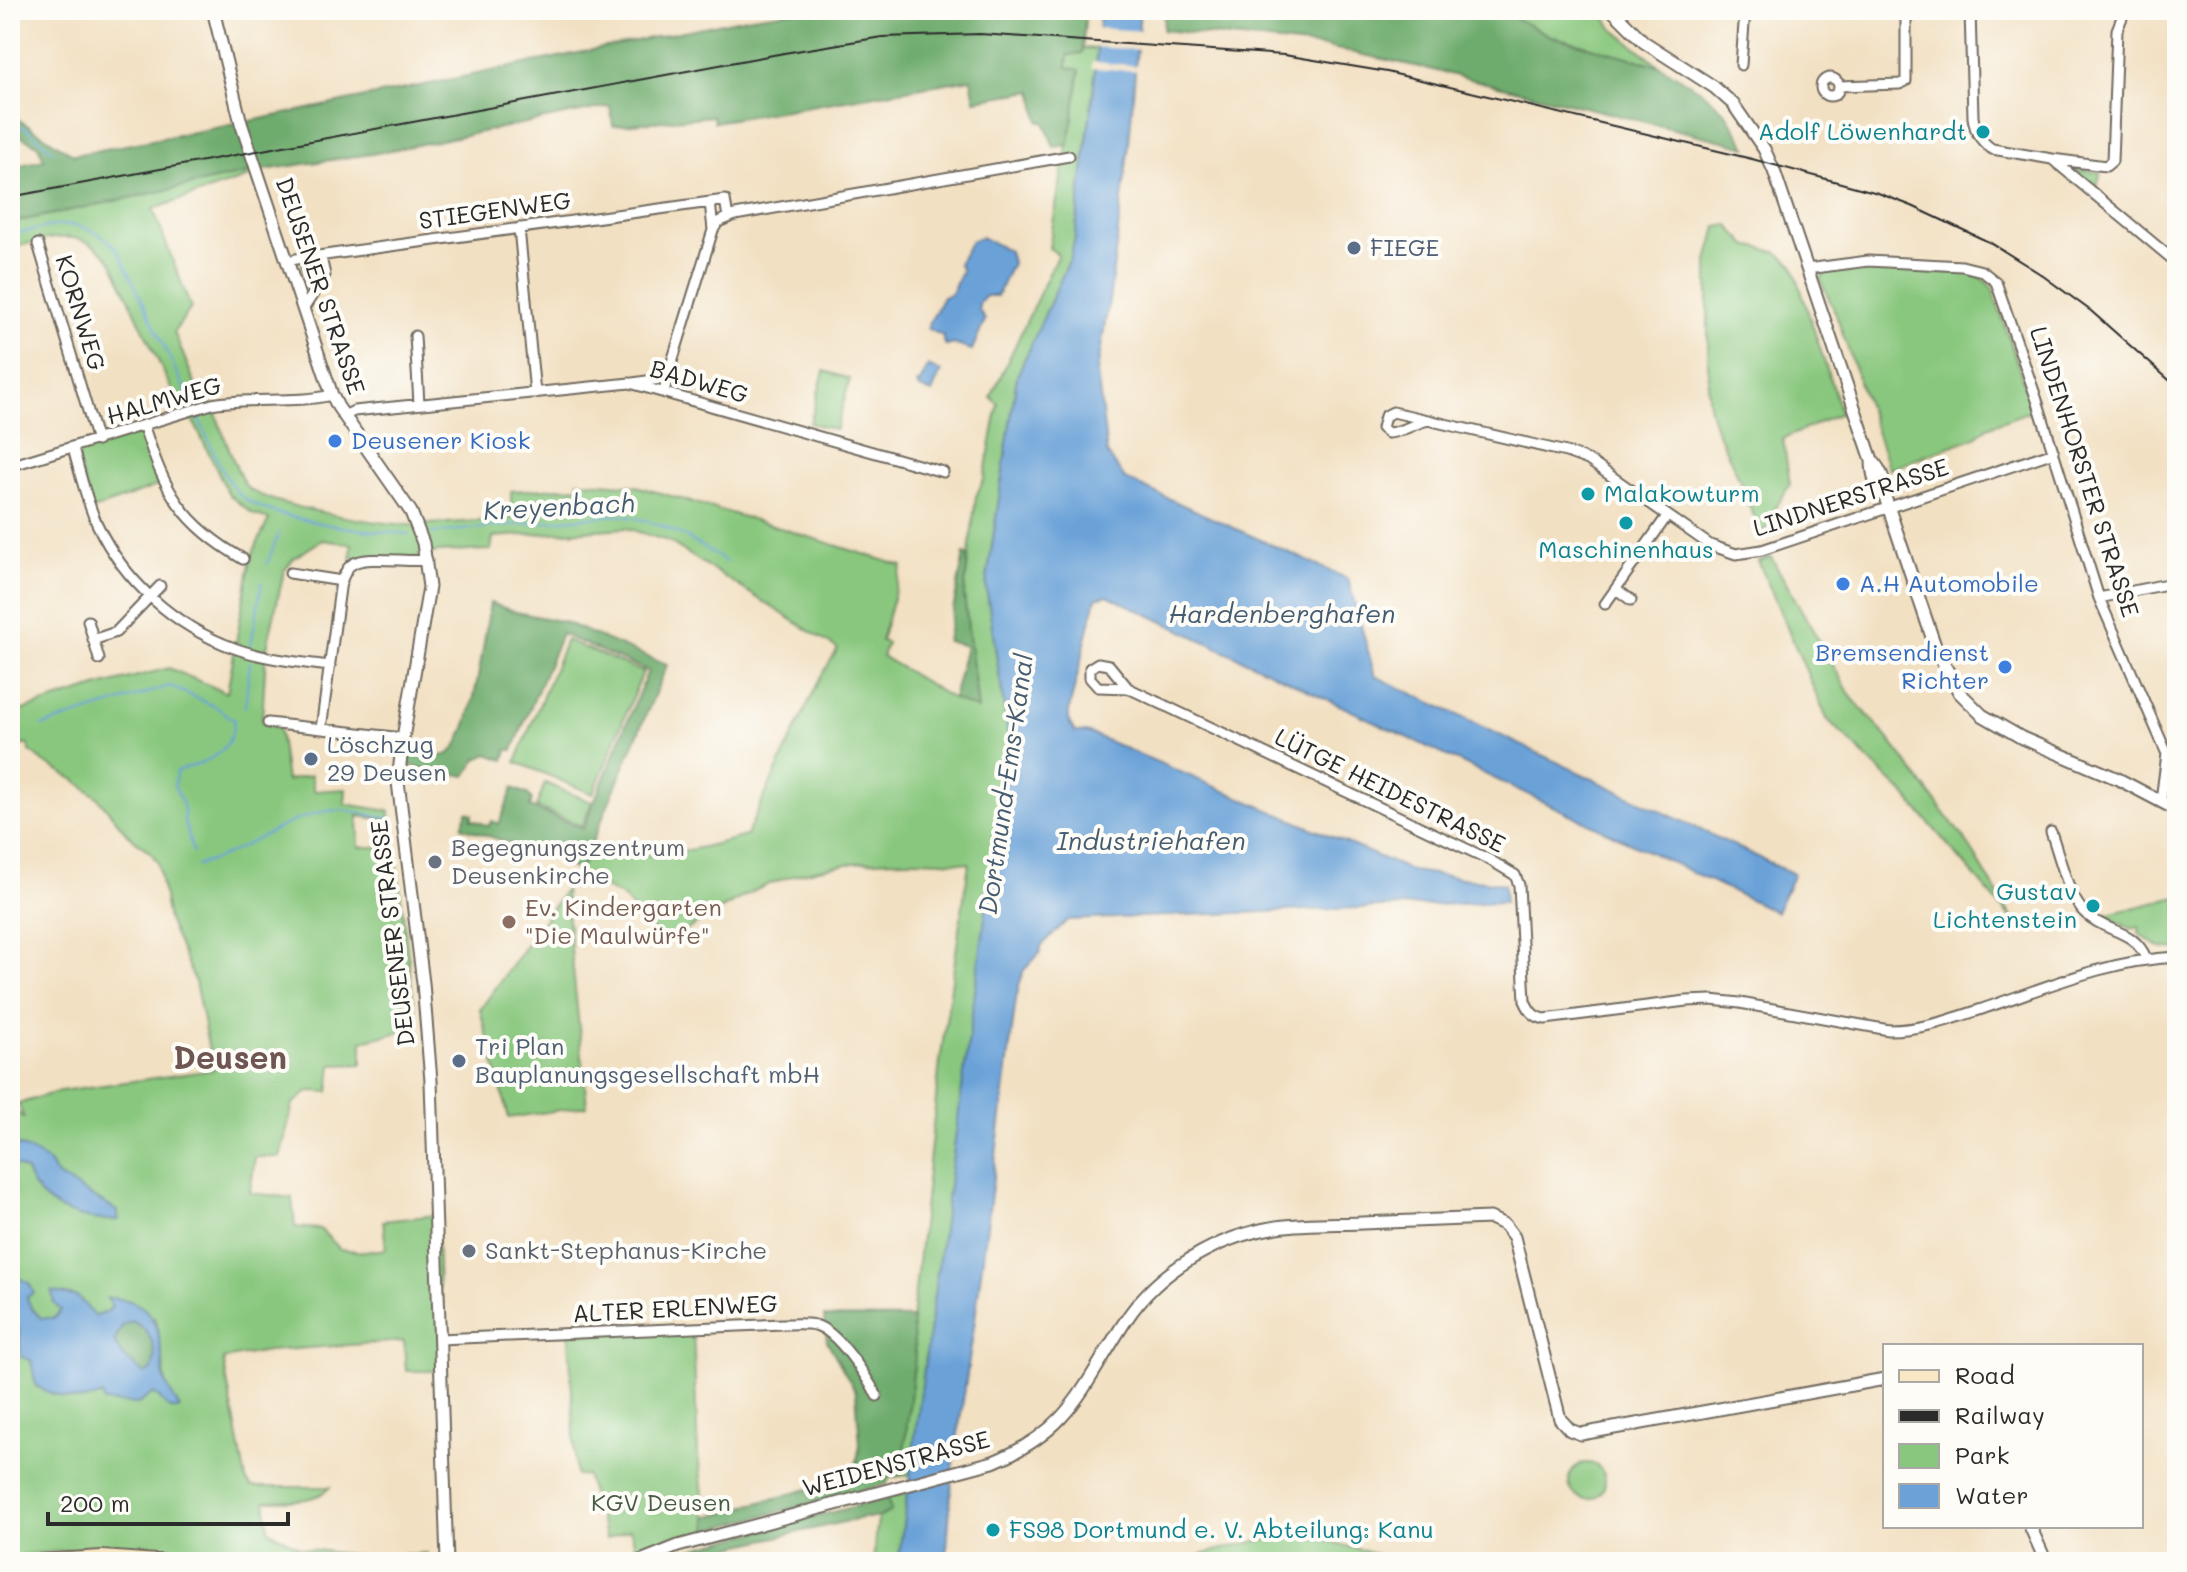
<svg xmlns="http://www.w3.org/2000/svg" width="2187" height="1572" viewBox="0 0 2187 1572" font-family="Mali,sans-serif">
<style>
.green{fill:#89c77e;stroke:#5a7954;stroke-width:2}
.forest{fill:#6eac6d;stroke:#4c6c4c;stroke-width:2}
.water{fill:#6aa2d8;stroke:#4a6682;stroke-width:2;fill-rule:evenodd}
.pier{fill:#f2e0c2}
.lines{fill:none;stroke-linecap:round;stroke-linejoin:round}
.stream{stroke:#6aa2d8;stroke-width:2}
.minor-casing{stroke:#716a60;stroke-width:13}
.tertiary-casing{stroke:#716a60;stroke-width:15}
.secondary-casing{stroke:#716a60;stroke-width:16}
.minor{stroke:#fff;stroke-width:9}
.tertiary{stroke:#fff;stroke-width:11}
.secondary{stroke:#f9e7c3;stroke-width:12}
.rail{stroke:#2b2b2b;stroke-width:2}
.culture-dot{fill:#0f9aa8;stroke:#fdfcf7;stroke-width:3}
.service-dot{fill:#5c6f8a;stroke:#fdfcf7;stroke-width:3}
.shop-dot{fill:#3f7fe0;stroke:#fdfcf7;stroke-width:3}
.worship-dot{fill:#6b7280;stroke:#fdfcf7;stroke-width:3}
.education-dot{fill:#8d6e63;stroke:#fdfcf7;stroke-width:3}
.labels{text-anchor:middle;stroke-width:8;stroke-linejoin:round;paint-order:stroke}
.culture-label{font-size:24px;fill:#0d838f;stroke:#fdfcf7;text-anchor:end}
.street-label{font-size:24px;fill:#2b2b2b;stroke:#fdfcf7}
.service-label{font-size:24px;fill:#4e5e75;stroke:#fdfcf7;text-anchor:start}
.shop-label{font-size:24px;fill:#366cbe;stroke:#fdfcf7;text-anchor:start}
.worship-label{font-size:24px;fill:#5b616d;stroke:#fdfcf7;text-anchor:start}
.education-label{font-size:24px;fill:#785e54;stroke:#fdfcf7;text-anchor:start}
.park-label{font-size:24px;fill:#475a44;stroke:#fdfcf7}
.water-label{font-size:26px;font-style:italic;fill:#445b70;stroke:#fdfcf7}
.district-label{font-size:32px;font-weight:bold;fill:#705652;stroke:#fdfcf7}
</style>
<rect width="100%" height="100%" fill="#fdfcf7"/>
<filter id="ink" filterUnits="userSpaceOnUse"><feTurbulence type="fractalNoise" baseFrequency=".0125" numOctaves="2"/><feDisplacementMap in="SourceGraphic" scale="16" xChannelSelector="R" yChannelSelector="G"/><feConvolveMatrix kernelMatrix="1 2 1 2 8 2 1 2 1" color-interpolation-filters="sRGB"/></filter>
<filter id="wash" filterUnits="userSpaceOnUse"><feTurbulence type="fractalNoise" baseFrequency=".006" numOctaves="4" result="noise"/><feDisplacementMap in="SourceGraphic" scale="32" xChannelSelector="R" yChannelSelector="G"/><feGaussianBlur stdDeviation="1.8" result="paint"/><feColorMatrix in="noise" values="0 0 0 0 0 0 0 0 0 0 0 0 0 0 0 0 0 1.4 0 .05"/><feComposite in="paint" operator="in"/></filter>
<g filter="url(#wash)">
<rect width="100%" height="100%" fill="#f2e0c2"/>
<path class="green" d="M1499,10H1601L1612,28L1660,66L1551,36Z
M1083,48L1098,49L1075,237L1070,259L1017,376L986,586L1009,740L911,1475L901,1476L915,1356L912,1318L940,1062L969,863C897,856 823,859 756,890C725,905 695,926 665,943L623,897L585,878L577,871L591,845C639,867 697,849 746,836L820,678L838,649L668,541L626,528L493,537L491,550L437,552L415,558H351L352,544L322,540L294,558L284,571L266,652L262,722L279,728L286,781L311,775L314,791L346,789L345,804L390,811V820L358,816L359,847H395L417,1028L362,1041V1064L332,1065L329,1092L309,1091L293,1104L280,1157H255L250,1193L292,1198L295,1227L320,1229L340,1249L365,1252L386,1249L383,1221L436,1215L442,1371H406L404,1341L268,1351L223,1359L246,1480L252,1487H330C315,1504 285,1500 265,1501L269,1530L301,1548L369,1557L427,1553V1562H221L175,1552L102,1547L10,1556V1310L19,1329V1341L31,1360L36,1386C62,1400 124,1394 154,1393L170,1409L158,1329L154,1318L108,1299L113,1306L107,1312L95,1316L78,1297L54,1318H41L31,1308L16,1276L10,1278V1162L117,1211L56,1175L50,1164L38,1154L10,1142V1107L24,1118L18,1104L60,1091L213,1070L195,982L168,920L158,863L151,853L127,834L98,798L75,780L42,761L30,751L27,744L10,748V714L103,685L169,668L227,693L251,557L269,519L253,514L229,495L189,412L183,414L112,262C82,224 50,239 10,248V223L257,171L258,174L153,209L191,308L174,332L204,406L212,404C221,426 234,467 245,485C259,506 403,530 430,524L511,519V491L579,487L578,481L636,486L751,519L902,566L881,641L887,643L882,656L953,699L978,710L964,595L976,496L984,479L998,404L991,397L1058,254L1049,248C1058,189 1071,130 1080,70L1067,67L1068,55L1082,53Z
M2076,170L2101,172L2096,189L2075,172Z
M1728,225L1747,245L1777,252L1793,265L1841,413L1783,439L1790,484L1772,514L1765,519L1769,528L1763,531C1752,516 1748,503 1742,486C1731,456 1712,431 1708,398V261L1717,227Z
M311,260L318,263L321,275L310,291L301,264Z
M1860,266L1969,273L1983,278L1992,288L2033,410L1987,427L1976,437L1889,469L1836,314L1820,279L1828,270Z
M824,371L850,379L836,430L810,423Z
M144,427L165,483L93,510L73,448Z
M1771,557L1852,698L1888,738L1968,844L2015,923L1906,796L1827,719L1758,561Z
M566,640L643,672L593,794L516,762Z
M545,783L592,802L582,826L536,807Z
M565,890L587,1106L509,1118L480,1010Z
M2177,897V950L2160,948L2138,933L2140,931L2139,927L2131,929L2104,915Z
M693,1328L698,1456L708,1530L675,1539L638,1555L630,1529L606,1539L586,1475L576,1476L569,1334Z
M1569 1481a18 18 0 1 1 36 0a18 18 0 1 1-36 0Z
M908,1493L898,1562H873L878,1518L891,1511L887,1498Z
M1303,1534L1404,1562H1181C1220,1547 1261,1540 1303,1534Z"/>
<path class="forest" d="M802,10H1086L1082,53L1068,55L1067,67L1080,70L1069,145L1054,147L1044,122H1039L1033,91L975,100L971,79L714,122L713,116L613,126L610,106L372,154L257,171L10,223V167L44,160L38,145L10,131V114L74,155L241,123L751,17Z
M1165,10H1499L1551,36L1660,66L1702,91L1725,112L1747,147L1433,70L1327,47L1163,30Z
M964,554L968,555L964,595L978,710L953,699L966,646L947,641Z
M490,603L516,612L564,622L667,665L583,864L577,871L559,860L462,827L467,812L473,814L471,819L489,826L491,821L499,824L513,788L528,794L532,800L530,807L583,829L648,671L561,634L513,750H507L504,760L488,754L477,759L466,776L409,766L411,751C421,752 439,759 448,754C473,742 485,632 490,603Z
M824,1317L912,1318L915,1356L901,1476L889,1478L887,1484L708,1530L706,1517L812,1488L845,1476L856,1466L860,1444L856,1392L827,1341Z
M132,1321C152,1330 158,1349 152,1370L144,1375L123,1356L114,1342L123,1325Z
M887,1498L891,1511L878,1518H862L710,1552L682,1562H659L695,1548Z"/>
<path class="water" d="M1100,10H1140L1129,145L1110,294L1097,372L1107,453L1125,479L1348,579L1375,676L1794,874L1776,912L1107,595L1096,598L1069,710V722L1075,732H1087L1412,871L1504,884L1505,902L1068,920L1041,946L1040,953L1023,971L1016,999L974,1327L953,1467L946,1561L898,1562L1009,740L986,586L1017,376L1070,259L1075,237L1094,87Z
M981,237L1009,251L1012,263L997,296H986L979,303V310L985,320L972,350L953,344L947,346L943,342V336L927,328L943,297L951,294L962,270L958,264L971,241Z
M928,366L941,372L932,393L918,387L919,384L915,383H920Z
M10,1142L38,1154L50,1164L56,1175L117,1211L119,1220C82,1222 39,1209 26,1171L10,1162Z
M16,1276L29,1283L34,1293L27,1297L31,1308L41,1318H54L61,1310L54,1304L52,1291L78,1297L95,1316L107,1312L112,1306L107,1298C147,1298 158,1318 162,1355C163,1363 162,1373 165,1381C168,1390 176,1400 180,1409H170L154,1393L138,1404L104,1402L102,1395C81,1405 56,1397 36,1386L31,1360L21,1357L19,1329L10,1310V1278ZM132,1321C152,1330 158,1349 152,1370L144,1374L123,1356L114,1342L123,1325Z"/>
<path class="pier" d="M1095,28L1143,31V50L1094,47Z
M1092,62L1141,66V71L1092,68Z"/>
<g class="lines">
<path class="stream" d="M10,122L27,129L53,151
M10,235C56,226 81,212 118,250L192,404
M197,415C209,439 219,471 237,492C261,520 371,532 409,534
M432,533L614,515C658,518 690,538 726,562
M267,564L279,533
M251,645L262,583
M245,707L250,662
M42,726L170,686L216,707L234,720C233,754 206,762 177,771L174,785L184,807V821L193,852
M10,737L22,733
M197,865C241,854 285,817 328,811C346,808 370,816 389,818"/>
</g>
</g>
<g filter="url(#ink)">
<g class="lines">
<g class="minor-casing">
<path id="minor" d="M1970,10L1973,117C1975,131 1979,140 1992,149L2052,159L2177,263
M1741,65L1745,10
M1821 87a9 9 0 1 1 18 0a9 9 0 1 1-18 0Z
M1839,86L1900,84L1906,81V10
M2052,159L2106,166L2112,161L2117,30L2125,10
M710,202L713,230
M519,228L535,393
M38,244L97,441
M287,262L296,259L725,200L728,217
M1807,269L1868,261L1962,266L1982,271L1996,282L2038,403L2099,598L2167,754L2161,800
M304,308L325,275L322,262L316,256
M415,336L419,404
M633,383L667,378
M664,393L667,378L713,230L718,222L735,215L1069,156
M344,416L354,411L630,383L943,472
M1429,420C1414,423 1403,432 1388,433L1382,428L1385,416L1393,412L1566,452L1588,460L1710,545L1736,554L1762,550L2054,452
M144,427C165,492 182,524 243,559
M73,448C80,473 86,500 97,524C124,581 174,626 234,648C264,659 298,662 330,666
M10,466L212,404C252,397 294,404 332,395
M290,573L342,581
M1616,589L1631,600
M2099,598L2177,582
M1605,604L1667,516
M88,621L99,659
M93,640L116,632L160,586
M10,654H12
M1128,688L1098,687L1090,678V668L1098,663L1109,665L1128,688L1490,860L1515,875L1519,885L1525,1001C1530,1012 1534,1017 1545,1019L1686,1001L1711,1000L1740,1003L1889,1030C1921,1030 1949,1020 1979,1010C2045,988 2107,960 2177,957
M268,723L403,738
M321,729L341,581C344,577 346,568 351,565C364,554 409,563 427,560
M2051,832C2059,854 2069,900 2086,914C2108,934 2133,928 2146,958
M440,1339L783,1324C793,1324 805,1323 815,1325C838,1331 866,1376 877,1396"/>
</g>
<g class="tertiary-casing">
<path id="tertiary" d="M213,10L241,123L332,395L338,407L411,512L423,543L429,587L403,738L398,782L423,983L431,1081L447,1562
M1612,10L1644,42L1714,87L1733,104L1764,149L1774,171L1872,460C1872,474 1875,487 1885,497
M1872,460C1881,470 1886,483 1885,497L1936,649L1959,692L1982,715L2022,738L2118,779L2177,810
M2030,1526L2046,1562
M638,1562L678,1546L993,1462C1072,1430 1083,1385 1126,1320C1159,1270 1218,1236 1277,1227C1305,1223 1334,1224 1362,1223C1405,1221 1447,1220 1490,1218L1505,1225L1514,1237L1560,1419L1570,1430L1581,1434L1885,1379
M2155,1562L2177,1559"/>
</g>
<g class="secondary-casing">
<path id="secondary" d="M22,1562L102,1557L170,1562"/>
</g>
<use href="#minor" class="minor"/>
<use href="#tertiary" class="tertiary"/>
<use href="#secondary" class="secondary"/>
<path class="rail" d="M10,197L784,53L882,37L980,34L1284,55L1387,72L1752,159L1878,193L1912,206L1991,243L2039,273L2091,311L2177,387"/>
</g>
</g>
<g class="culture-dot">
<circle cx="1983" cy="132" r="8"/>
<circle cx="1588" cy="494" r="8"/>
<circle cx="1626" cy="523" r="8"/>
<circle cx="2093" cy="906" r="8"/>
<circle cx="993" cy="1530" r="8"/>
</g>
<g class="service-dot">
<circle cx="1354" cy="248" r="8"/>
<circle cx="311" cy="759" r="8"/>
<circle cx="459" cy="1061" r="8"/>
</g>
<g class="shop-dot">
<circle cx="335" cy="441" r="8"/>
<circle cx="1843" cy="584" r="8"/>
<circle cx="2005" cy="667" r="8"/>
</g>
<g class="worship-dot">
<circle cx="435" cy="862" r="8"/>
<circle cx="469" cy="1251" r="8"/>
</g>
<circle class="education-dot" cx="509" cy="922" r="8"/>
<g class="labels">
<g class="culture-label">
<text x="1967" y="140">Adolf Löwenhardt</text>
<text x="1604" y="502" text-anchor="start">Malakowturm</text>
<text x="1626" y="558" text-anchor="middle">Maschinenhaus</text>
<text x="2077" y="900">Gustav<tspan x="2077" dy="28">Lichtenstein</tspan></text>
<text x="1009" y="1538" text-anchor="start">FS98 Dortmund e. V. Abteilung: Kanu</text>
</g>
<g class="street-label">
<text transform="translate(495 211) rotate(-8)" y="8">STIEGENWEG</text>
<text transform="translate(320 286) rotate(71)" y="8">DEUSENER STRASSE</text>
<text transform="translate(80 313) rotate(73)" y="8">KORNWEG</text>
<text transform="translate(699 382) rotate(16)" y="8">BADWEG</text>
<text transform="translate(164 401) rotate(-16)" y="8">HALMWEG</text>
<text transform="translate(2084 472) rotate(72)" y="8">LINDENHORSTER STRASSE</text>
<text transform="translate(1851 498) rotate(-18)" y="8">LINDNERSTRASSE</text>
<text transform="translate(1390 791) rotate(26)" y="8">LÜTGE HEIDESTRASSE</text>
<text transform="translate(393 933) rotate(-97)" y="8">DEUSENER STRASSE</text>
<text transform="translate(675 1309) rotate(-3)" y="8">ALTER ERLENWEG</text>
<text transform="translate(896 1464) rotate(-15)" y="8">WEIDENSTRASSE</text>
</g>
<g class="service-label">
<text x="1370" y="256">FIEGE</text>
<text x="327" y="753">Löschzug<tspan x="327" dy="28">29 Deusen</tspan></text>
<text x="475" y="1055">Tri Plan<tspan x="475" dy="28">Bauplanungsgesellschaft mbH</tspan></text>
</g>
<g class="shop-label">
<text x="351" y="449">Deusener Kiosk</text>
<text x="1859" y="592">A.H Automobile</text>
<text x="1989" y="661" text-anchor="end">Bremsendienst<tspan x="1989" dy="28">Richter</tspan></text>
</g>
<g class="worship-label">
<text x="451" y="856">Begegnungszentrum<tspan x="451" dy="28">Deusenkirche</tspan></text>
<text x="485" y="1259">Sankt-Stephanus-Kirche</text>
</g>
<g class="education-label">
<text x="525" y="916">Ev. Kindergarten<tspan x="525" dy="28">"Die Maulwürfe"</tspan></text>
</g>
<g class="park-label">
<text x="661" y="1511">KGV Deusen</text>
</g>
<g class="water-label">
<text transform="translate(559 507) rotate(-3)" y="9">Kreyenbach</text>
<text x="1282" y="623">Hardenberghafen</text>
<text transform="translate(1006 784) rotate(-82)" y="9">Dortmund-Ems-Kanal</text>
<text x="1151" y="850">Industriehafen</text>
</g>
<g class="district-label">
<text x="230" y="1069">Deusen</text>
</g>
</g>
<rect width="2187" height="1572" fill="none" stroke="#fdfcf7" stroke-width="40"/>
<rect x="1883" y="1344" width="260" height="184" fill="#fdfcf7" stroke="#a9a8a5" stroke-width="2"/>
<rect x="1899" y="1370" width="40" height="12" fill="#f9e7c3" stroke="#a9a8a5" stroke-width="2"/>
<text x="1955" y="1384" font-size="24" fill="#2b2b2b">Road</text>
<rect x="1899" y="1410" width="40" height="12" fill="#2b2b2b" stroke="#a9a8a5" stroke-width="2"/>
<text x="1955" y="1424" font-size="24" fill="#2b2b2b">Railway</text>
<rect x="1899" y="1444" width="40" height="24" fill="#89c77e" stroke="#a9a8a5" stroke-width="2"/>
<text x="1955" y="1464" font-size="24" fill="#2b2b2b">Park</text>
<rect x="1899" y="1484" width="40" height="24" fill="#6aa2d8" stroke="#a9a8a5" stroke-width="2"/>
<text x="1955" y="1504" font-size="24" fill="#2b2b2b">Water</text>
<path d="M48 1512v12h240v-12" fill="none" stroke="#2b2b2b" stroke-width="4"/>
<text x="60" y="1512" font-size="24" fill="#2b2b2b" stroke="#fdfcf7" stroke-width="6" paint-order="stroke">200 m</text>
</svg>
